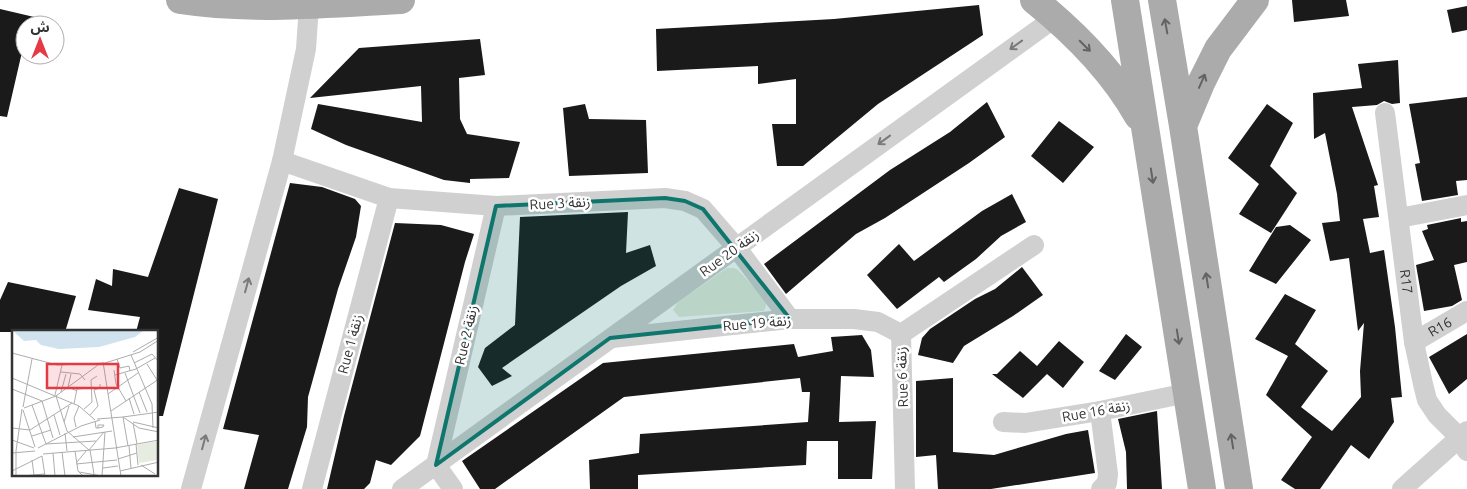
<svg xmlns="http://www.w3.org/2000/svg" width="1467" height="489" viewBox="0 0 1467 489" font-family="Ubuntu,'Noto Sans Arabic',sans-serif">
<style>
.green{fill:#e6ecdf}
.building{fill:#1a1a1a}
.lines{fill:none;stroke-linecap:round;stroke-linejoin:round}
.minor{stroke:#d0d0d0;stroke-width:20}
.primary{stroke:#ababab;stroke-width:28}
.oneway{stroke:#636363}
.oneway2{stroke:#7a7a7a}
.marked{fill:#0f766e;fill-opacity:0.2;stroke:#0f766e;stroke-width:4;stroke-linejoin:round}
.labels{text-anchor:middle;stroke-width:5;stroke-linejoin:round;paint-order:stroke}
.street-label{font-size:14px;fill:#333;stroke:#fff}
.inset-road{fill:none;stroke:#adadad;stroke-width:1}
.view{fill:#e63946;fill-opacity:0.15;stroke:#e63946;stroke-width:2.5}
.inset-edge{fill:none;stroke:#333;stroke-width:2.5}
</style>
<rect width="100%" height="100%" fill="#fff"/>
<path class="green" d="M727,268H734L738,270L766,300V306L764,311L679,317L673,310L678,302Z"/>
<path class="building" d="M1292,0H1346L1349,16L1294,22Z
M979,5L983,35L878,104L803,166H777L772,124H796V79L758,84V66L657,71L656,29L834,19Z
M1467,6V30L1452,33L1447,10Z
M0,9L47,20L46,25H25V53L22,52L7,117L0,116Z
M480,39L485,75L459,78L460,119L467,134L520,142L509,178L470,179V183L444,180L346,145L311,129L318,104L422,122L421,86L310,98L359,48Z
M1398,60L1400,103L1392,104L1384,101L1377,105L1352,107L1378,185L1374,186L1379,217L1363,219L1370,253L1384,250L1395,327L1402,397L1391,398L1394,422L1369,459L1351,445L1320,489H1295L1281,480L1312,437L1266,395L1288,356L1255,339L1285,294L1316,310L1295,344L1328,371L1301,407L1332,431L1361,397L1360,371L1364,323L1358,331L1349,258L1330,261L1322,223L1340,221L1337,194L1325,133L1314,139L1313,93L1362,88L1358,64Z
M1467,97V180L1456,181L1458,195L1422,201L1415,164L1420,163L1409,104Z
M987,102L1005,137L969,163L885,218L856,234L786,294L764,264L890,170L950,132Z
M585,104L589,119L646,120L648,173L569,176L563,108Z
M1267,104L1293,123L1270,166L1297,193L1271,233L1239,214L1259,184L1228,158Z
M1059,121L1094,147L1063,183L1031,156Z
M290,183L322,187L355,199L361,206L356,237L338,289L308,397L307,427L288,489H244L259,435L223,429Z
M179,188L218,199L163,416H158V332H136L140,317L88,310L96,279L112,286L113,269L148,277Z
M1012,194L1026,222L1001,236L976,259L944,282L939,277L897,309L867,275L899,244L914,261L982,211Z
M628,212L626,253L650,245L656,266L621,286L502,368L512,376L492,386L478,367L485,348L515,325L520,217Z
M1461,218V222L1467,221V262L1454,265L1462,300L1452,306L1424,311L1416,265L1434,260L1422,231L1428,229L1427,225Z
M395,223L441,225L474,234L465,262L420,436L391,465L376,460L370,483L364,489H327L344,416Z
M1290,225L1311,240L1276,284L1249,271L1276,227Z
M1022,267L1043,295L1013,316L964,346L953,363L918,355L922,338L930,329L975,299L995,289Z
M8,282L76,296L65,332H0V300Z
M1126,334L1142,347L1115,380L1099,371Z
M1467,334V379L1449,394L1429,357Z
M862,335L871,350L874,377L841,376L839,422L876,421L872,479H838V441H807L806,465L638,475V489H590L589,460L639,453L640,434L808,422L810,392H802L800,378L624,397L495,489H480L462,461L603,363L794,344L798,357L833,351L831,337Z
M1059,341L1084,362L1063,388L1047,374L1023,398L992,374H997L1020,351L1037,366Z
M953,378V452L994,455L1066,434L1088,430L1095,473L991,489H938L936,455L916,457V381Z
M1157,411L1162,489H1127L1126,452L1118,419Z"/>
<g class="lines">
<g class="minor">
<path id="s1" d="M1385,113L1414,342L1423,384L1427,400L1437,415L1459,437L1467,451"/>
<path d="M282,161L389,198L496,206L665,198L685,201L703,209L736,247L790,319"/>
<path d="M1399,218L1467,205"/>
<path d="M612,338L790,319H854L878,322L901,334"/>
<path id="s2" d="M1414,342L1467,311"/>
<path d="M1100,411L1108,474L1107,483L1101,489"/>
<path d="M1003,422L1025,423L1100,411L1187,393"/>
<path d="M191,489L282,161L306,49L309,5"/>
<path d="M312,489L389,198"/>
<path d="M402,489L1056,17"/>
<path d="M453,489L436,465L496,206"/>
<path d="M905,489L901,334L1034,245"/>
<path d="M1402,489L1467,431"/>
</g>
<path class="primary" d="M180,0C253,11 327,4 401,0
M1034,0C1075,33 1112,70 1138,116
M1125,0L1202,489
M1162,0L1183,126L1239,489
M1183,126L1201,83L1218,49L1255,0"/>
</g>
<defs><path id="oneway-shaft" d="M-6 0H5M1.5-3L5.5 0L1.5 3" fill="none" stroke-width="1.6" stroke-linecap="round" stroke-linejoin="round" transform="scale(1.25)"/></defs>
<g class="oneway">
<use href="#oneway-shaft" transform="translate(1166 26) rotate(-100)"/>
<use href="#oneway-shaft" transform="translate(1085 46) rotate(45)"/>
<use href="#oneway-shaft" transform="translate(1202 81) rotate(-66)"/>
<use href="#oneway-shaft" transform="translate(1152 176) rotate(81)"/>
<use href="#oneway-shaft" transform="translate(1207 280) rotate(-99)"/>
<use href="#oneway-shaft" transform="translate(1178 337) rotate(81)"/>
<use href="#oneway-shaft" transform="translate(1232 441) rotate(-99)"/>
</g>
<g class="oneway2">
<use href="#oneway-shaft" transform="translate(1016 45) rotate(144)"/>
<use href="#oneway-shaft" transform="translate(884 140) rotate(144)"/>
<use href="#oneway-shaft" transform="translate(247 285) rotate(-75)"/>
<use href="#oneway-shaft" transform="translate(204 442) rotate(-75)"/>
</g>
<path class="marked" d="M665,198L685,201L703,209L790,319L610,338L436,465L496,206Z"/>
<g class="labels">
<g class="street-label">
<text transform="translate(560 203) rotate(-3)" y="5">Rue 3 زنقة</text>
<text transform="translate(729 253) rotate(-36)" y="5">Rue 20 زنقة</text>
<text dy="5" stroke="none"><textPath href="#s1" startOffset="170">R17</textPath></text>
<text transform="translate(757 323) rotate(-5)" y="5">Rue 19 زنقة</text>
<text dy="5" stroke="none"><textPath href="#s2" startOffset="30">R16</textPath></text>
<text transform="translate(466 335) rotate(-77)" y="5">Rue 2 زنقة</text>
<text transform="translate(350 344) rotate(-75)" y="5">Rue 1 زنقة</text>
<text transform="translate(902 377) rotate(-92)" y="5">Rue 6 زنقة</text>
<text transform="translate(1096 411) rotate(-10)" y="5">Rue 16 زنقة</text>
</g>
</g>
<g transform="translate(12 330)">
<rect width="146" height="146" fill="#fff"/>
<path d="M146,111V130L127,133L125,115Z" fill="#e6ecdf"/>
<path d="M0,0H132L123,7L87,17L47,19L29,15L24,10L12,11Z" fill="#cfe2ee"/>
<path class="inset-road" d="M121,22L147,7M0,23L45,35L93,33L128,22L147,10M119,25L140,74L141,98M105,29L108,38L117,36L118,41M91,32L109,146M122,33L140,24L147,32M135,34L145,50M102,40L104,54L114,71M49,42L68,44L73,50M113,43L128,83M59,44L56,57L65,61M103,45L124,39L143,28M0,48L67,76L83,90M0,59L30,71L41,108M49,62L54,44M127,62L135,82M96,64L126,43M43,65L50,35M44,66L55,101L77,120L92,102M117,68L122,84M62,74L65,59L79,58M20,75L34,114L84,111M11,77L20,29M12,78L44,66L86,35M72,79L80,72L79,50L85,46M11,80L23,117M99,81L147,49M42,85L48,105M78,85L86,76L82,60L88,58V54M111,87L127,98L147,102M85,89L111,87M83,91L84,98H86L91,97L92,95H86V98M52,92L57,76M121,92L147,98M121,93L125,114M64,97L62,88L67,76M0,98L18,100L60,73M53,103L55,121M20,106L39,100M61,107L100,101M0,110L22,118M124,114L126,135M116,116L111,87L147,82M117,116L119,138M26,118L69,96L88,90M78,120L82,144M63,121L66,141L71,146M50,122L53,146M0,123L23,121M41,123L43,146M31,124L103,118L147,110M30,126L33,146M106,129L125,123M20,130L22,145M65,132L75,120M64,134L105,130M129,135L143,144M91,138L106,136M0,141L30,126M108,141L147,132M67,142L90,146M4,146V121L10,79M11,146L32,144M90,146L93,102"/>
<path class="view" d="M35,34H106V58H35Z"/>
<rect width="146" height="146" class="inset-edge"/>
</g>
<g transform="translate(40 40)"><circle r="24" fill="#ffffff" stroke="#adadad"/>
<path d="M0-4L9 19L0 12L-9 19Z" fill="#e63946"/>
<text y="-8" font-size="14" font-weight="bold" text-anchor="middle" fill="#333333">ش</text>
</g>
</svg>
